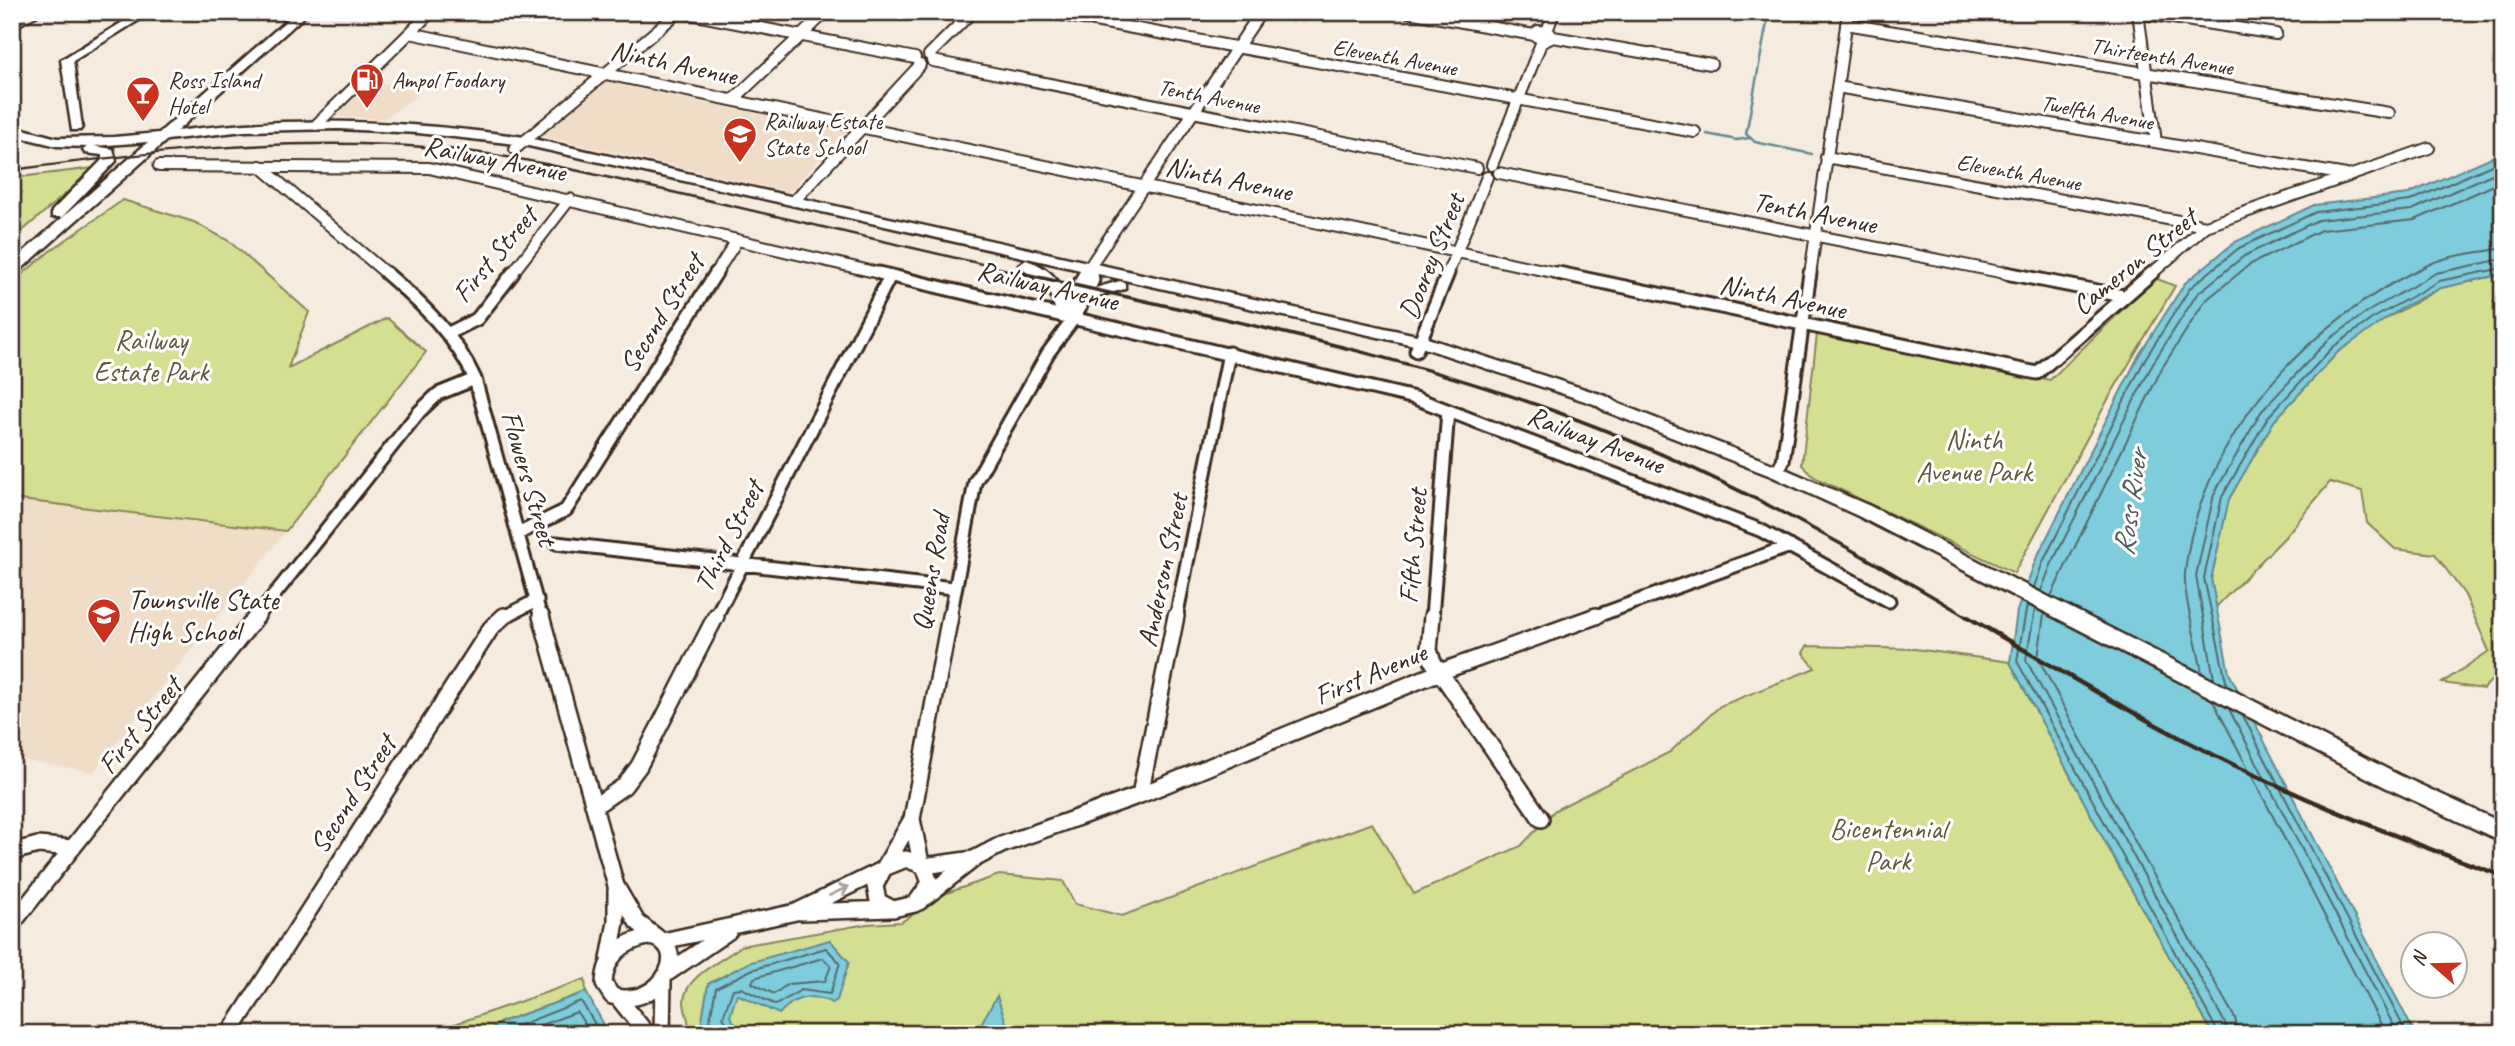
<svg xmlns="http://www.w3.org/2000/svg" width="2515" height="1046" viewBox="0 0 2515 1046" font-family="Caveat,sans-serif">
<style>
.built{fill:#f0ddc8}
.green{fill:#d4df92;stroke:#888458;stroke-width:2}
.water{fill:#7eccdc;stroke:#638b90;stroke-width:2}
.lines{fill:none;stroke-linecap:round;stroke-linejoin:round}
.shore{stroke:#566b6a;stroke-width:2}
.stream{stroke:#638b90;stroke-width:2.5}
.minor-far2-casing{stroke:#3b2a1e;stroke-width:14}
.minor-far1-casing{stroke:#3b2a1e;stroke-width:17}
.minor-casing{stroke:#3b2a1e;stroke-width:20}
.tertiary-casing{stroke:#3b2a1e;stroke-width:5}
.secondary-casing{stroke:#3b2a1e;stroke-width:5}
.minor-far2{stroke:#fff;stroke-width:10}
.minor-far1{stroke:#fff;stroke-width:11}
.minor{stroke:#fff;stroke-width:15}
.tertiary{fill:#fff;fill-rule:evenodd}
.secondary{fill:#fff;fill-rule:evenodd}
.rail-far2{stroke:#3b2a1e;stroke-width:2.5}
.rail-far1{stroke:#3b2a1e;stroke-width:3.5}
.rail{stroke:#3b2a1e;stroke-width:4.5}
.oneway{stroke:#a79f9a}
.labels{text-anchor:middle;stroke-width:6;stroke-linejoin:round;paint-order:stroke}
.far-street-label{font-size:23px;fill:#3b2a1e;stroke:#fff}
.far-poi-label{font-size:23px;fill:#3b2a1e;stroke:#fff;text-anchor:start}
.street-label{font-size:28px;fill:#3b2a1e;stroke:#fff}
.park-label{font-size:28px;fill:#61573b;stroke:#fff}
.poi-label{font-size:28px;fill:#3b2a1e;stroke:#fff;text-anchor:start}
.water-label{font-size:30px;font-style:italic;fill:#4f5b57;stroke:#fff}
</style>
<rect width="100%" height="100%" fill="#f6ebdf"/>
<filter id="ink" filterUnits="userSpaceOnUse"><feTurbulence type="fractalNoise" baseFrequency=".0143" numOctaves="2"/><feDisplacementMap in="SourceGraphic" scale="14" xChannelSelector="R" yChannelSelector="G"/><feConvolveMatrix kernelMatrix="1 2 1 2 8 2 1 2 1" color-interpolation-filters="sRGB"/></filter>
<g filter="url(#ink)">
<path class="built" d="M373,80L421,92L384,119L340,117L337,115Z
M606,82L845,132L789,192L541,136Z
M12,499L286,531L93,772L12,758Z"/>
<path class="green" d="M95,168L12,240V178Z
M123,200L194,222L229,241L309,312L288,368L387,318L426,352L286,531L12,499V283L50,251Z
M2503,274V301L2494,302L2503,312V434L2499,436L2503,451V669L2483,689L2442,683L2489,651L2465,595L2435,554L2395,549L2367,523L2362,491L2330,482L2285,537L2216,607L2211,579L2229,499L2274,421L2338,352L2375,325L2441,288Z
M2155,278L2175,286L2111,394L2014,573L1814,477L1802,465L1817,334L2050,380Z
M1807,646L1915,649L2010,662L2117,864L2213,1034H691C690,1023 684,1012 684,1001C685,975 723,961 741,946L867,924L901,922L947,893L999,875L1063,881L1075,904L1122,916L1372,823L1414,894L1521,846L1555,810L1670,752L1720,706L1815,668L1803,653Z
M585,979L586,992L501,1022L484,1034H437L449,1026Z"/>
<path class="water" d="M2503,152V274L2441,288L2406,305L2338,352L2274,421L2229,499L2211,579L2229,673L2415,1034H2213L2117,864L2010,662L2017,611L2036,559L2139,355L2185,283L2235,242L2314,205L2408,194Z
M830,940L849,962L837,1000L832,1003C810,993 795,996 779,1014L737,994L730,1016L742,1034H705L701,1026L708,984L748,963Z
M586,992L609,1034H484L501,1022Z
M997,996L1010,1034H975Z"/>
<g class="lines">
<path class="shore" d="M2034,587L2043,562L2145,359L2190,288L2239,248L2316,212L2410,201L2503,160
M2041,591L2051,565L2153,363L2197,294L2244,256L2318,220L2412,210L2503,169
M2051,596L2162,368L2205,301L2249,265L2321,230L2415,220L2503,181
M2027,605L2017,661L2219,1034
M2035,609L2026,660L2225,1023L2228,1034
M2044,614L2038,658L2140,851L2235,1018L2238,1034
M2202,673C2198,647 2183,596 2185,573C2199,437 2309,319 2430,264C2451,254 2480,253 2503,248
M2214,679L2196,576L2214,494L2261,412L2327,341L2367,312L2436,273L2503,259
M2227,686L2204,578L2222,497L2268,417L2333,347L2372,319L2439,281L2503,268
M2213,701L2386,1034
M2229,709L2398,1034
M2243,716L2407,1034
M823,958L831,966L825,981L788,984L774,994L752,983L754,978Z
M497,1034L581,1001L601,1034
M516,1034L577,1012L591,1034
M711,1034L709,1024L716,988L751,970L826,948L840,963L830,994L801,990L776,1005L741,988L733,989L723,1017L733,1034"/>
<path class="stream" d="M1769,12L1746,134L1755,142L1812,154
M1783,12L1822,19
M1753,13H1769
M1707,134L1737,140L1749,138"/>
<g class="minor-far2-casing">
<path id="minor-far2" d="M1046,12L1695,132
M1408,12L1534,35
M2134,12L2276,34
M685,13L915,58
M2138,13L2156,142
M1846,24L2389,113
M1538,31L1549,32L1553,37L1545,41L1534,35Z
M1547,31L1554,12
M410,33L1567,275
M1553,37L1711,64
M929,55L972,12
M933,61L1477,168
M1837,87L2346,175
M734,99L826,12
M316,125L431,12
M515,149L674,16
M1826,157L2206,226
M1492,165L1542,41
M159,166L429,168L887,275
M260,166L388,275
M1499,173L2015,275
M794,201L920,65
M1091,268L1092,275
M511,275L570,199
M715,275L737,240
M1084,275L1261,12
M1447,275L1487,177
M1810,275L1848,12
M2150,275L2206,226L2429,148"/>
</g>
<g class="minor-far1-casing">
<path id="minor-far1" d="M386,273C422,304 455,335 475,379L541,618
M879,273L1415,398L1760,530L1889,601
M1558,273L2037,373L2152,273
M2006,273L2123,296
M1063,317L1085,273
M449,333L477,319L513,273
M1416,351L1448,273
M1777,472L1783,461L1810,273
M518,534L566,510L716,273
M556,543L953,588
M256,618L419,412L438,394L475,379
M502,618L537,600
M715,618L890,276
M950,618L975,482L1048,353L1075,317L1093,280L1092,273
M1176,618L1229,353
M1432,618L1448,411
M1591,618L1790,546"/>
</g>
<g class="minor-casing">
<path id="minor" d="M541,616L616,886L637,922L658,938
M1432,616L1429,650L1433,662L1541,819
M1140,795L1176,616
M595,806L624,786L639,766L716,616
M912,819L921,863
M12,852L38,845L72,848
M906,859L924,866L930,883L915,904L893,909L878,901L875,886L884,868Z
M924,866L974,859
M884,868L912,819L950,616
M919,902L974,859L1001,845L1140,795L1440,672L1596,616
M801,912L891,909
M12,924L257,616
M648,937C694,942 663,1010 612,996L604,984C605,956 622,942 648,937Z
M663,941L796,912L882,870
M609,959L616,922V890
M669,972L729,931
M619,999L647,1034
M229,1034L491,628L504,616
M662,1034L663,982"/>
</g>
<g class="tertiary-casing">
<path id="tertiary" d="M139,12H152L73,61L82,127L80,130H72L61,60Z"/>
</g>
<g class="secondary-casing">
<path id="secondary" d="M12,12H19L12,17Z
M296,12H309L177,131C293,115 408,121 524,137L1421,336L1606,396L1619,404L1783,468L1870,506L2399,775L2503,823V842L2385,787L1858,516L1771,476L1607,412L1594,404L1418,346L524,145L418,133L339,129L244,131L167,140L17,273L12,275V262L148,142L94,146L113,149L116,161L62,217H52V211L102,160V155L85,153L83,150L87,147L57,146L12,135V126L57,138L114,137L159,133Z
M1026,260C1053,268 1068,289 1072,316L1069,320H1059L1048,288L1021,268L1019,265Z
M1120,281L1125,283V289L1102,295L1082,306L1074,301L1092,289Z"/>
</g>
<use href="#minor-far2" class="minor-far2"/>
<use href="#minor-far1" class="minor-far1"/>
<use href="#minor" class="minor"/>
<use href="#tertiary" class="tertiary"/>
<use href="#secondary" class="secondary"/>
<path class="rail-far2" d="M12,30L46,12
M12,170C154,151 296,136 439,148C525,156 610,178 694,197C805,223 917,249 1029,275"/>
<path class="rail-far1" d="M1021,273C1206,316 1396,351 1573,418C1712,470 1842,542 1969,618"/>
<path class="rail" d="M1966,616C2054,667 2141,720 2232,764C2320,807 2411,843 2503,876"/>
</g>
<defs><path id="oneway-shaft" d="M-6 0H5M1.5-3L5.5 0L1.5 3" fill="none" stroke-width="1.6" stroke-linecap="round" stroke-linejoin="round" transform="scale(1.75)"/></defs>
<use class="oneway" href="#oneway-shaft" transform="translate(839 891) rotate(-25)"/>
</g>
<defs>
<g id="fuel-pin" transform="scale(1.75)"><path d="M0 17L-7.5 6A9.5 9.5 0 1 1 7.5 6Z" fill="#c8321e" stroke="#fff"/><path d="M-5.5-6h7V0h2V4h1.3V-2.5L3-4.5l.8-.8L6-3V5H2.5V1h-1V6h-7ZM-4.2-4.7v3.2H.2V-4.7Z" fill="#fff"/></g>
<g id="bar-pin" transform="scale(1.75)"><path d="M0 17L-7.5 6A9.5 9.5 0 1 1 7.5 6Z" fill="#c8321e" stroke="#fff"/><path d="M-6-5H6L.8 .8V4.5H3.5V6h-7V4.5H-.8V.8Z" fill="#fff"/></g>
<g id="school-pin" transform="scale(1.75)"><path d="M0 17L-7.5 6A9.5 9.5 0 1 1 7.5 6Z" fill="#c8321e" stroke="#fff"/><path d="M0-5L7-2L0 1L-7-2ZM-4 1L0 2.5L4 1V4Q0 6-4 4Z" fill="#fff"/></g>
</defs>
<g fill-rule="evenodd">
<use href="#fuel-pin" x="367" y="80"/>
<use href="#bar-pin" x="143" y="93"/>
<use href="#school-pin" x="740" y="134"/>
<use href="#school-pin" x="104" y="615"/>
</g>
<g class="labels">
<g class="far-street-label">
<text transform="translate(2162 56) rotate(9)" y="8">Thirteenth Avenue</text>
<text transform="translate(1395 57) rotate(10)" y="8">Eleventh Avenue</text>
<text transform="translate(1209 96) rotate(11)" y="8">Tenth Avenue</text>
<text transform="translate(2097 112) rotate(10)" y="8">Twelfth Avenue</text>
<text transform="translate(2019 172) rotate(10)" y="8">Eleventh Avenue</text>
</g>
<g class="far-poi-label">
<text x="168" y="88">Ross Island<tspan x="168" dy="26">Hotel</tspan></text>
<text x="392" y="88">Ampol Foodary</text>
<text x="764" y="129">Railway Estate<tspan x="764" dy="26">State School</tspan></text>
</g>
<g class="street-label">
<text transform="translate(674 62) rotate(12)" y="10">Ninth Avenue</text>
<text transform="translate(495 158) rotate(11)" y="10">Railway Avenue</text>
<text transform="translate(1229 178) rotate(12)" y="10">Ninth Avenue</text>
<text transform="translate(1815 212) rotate(11)" y="10">Tenth Avenue</text>
<text transform="translate(494 254) rotate(-50)" y="10">First Street</text>
<text transform="translate(1431 256) rotate(-68)" y="10">Doorey Street</text>
<text transform="translate(2134 261) rotate(-39)" y="10">Cameron Street</text>
<text transform="translate(1048 285) rotate(13)" y="10">Railway Avenue</text>
<text transform="translate(1783 296) rotate(12)" y="10">Ninth Avenue</text>
<text transform="translate(661 313) rotate(-58)" y="10">Second Street</text>
<text transform="translate(1596 439) rotate(21)" y="10">Railway Avenue</text>
<text transform="translate(530 478) rotate(74)" y="10">Flowers Street</text>
<text transform="translate(728 536) rotate(-63)" y="10">Third Street</text>
<text transform="translate(1412 546) rotate(-85)" y="10">Fifth Street</text>
<text transform="translate(1162 570) rotate(-78)" y="10">Anderson Street</text>
<text transform="translate(930 572) rotate(-80)" y="10">Queens Road</text>
<text transform="translate(1370 673) rotate(-23)" y="10">First Avenue</text>
<text transform="translate(139 725) rotate(-51)" y="10">First Street</text>
<text transform="translate(352 794) rotate(-57)" y="10">Second Street</text>
</g>
<g class="park-label">
<text x="151" y="349">Railway<tspan x="151" dy="32">Estate Park</tspan></text>
<text x="1974" y="449">Ninth<tspan x="1974" dy="32">Avenue Park</tspan></text>
<text x="1888" y="838">Bicentennial<tspan x="1888" dy="32">Park</tspan></text>
</g>
<g class="poi-label">
<text x="128" y="609">Townsville State<tspan x="128" dy="32">High School</tspan></text>
</g>
<g class="water-label">
<text transform="translate(2130 503) rotate(-82)" y="10">Ross River</text>
</g>
</g>
<rect width="2515" height="1046" fill="none" stroke="#fff" stroke-width="42"/>
<rect x="21" y="21" width="2473" height="1004" fill="none" stroke="#3b2a1e" stroke-width="2.5" filter="url(#ink)"/>
<g transform="translate(2434 965) rotate(290)"><circle r="33" fill="#ffffff" stroke="#b1aaa5" stroke-width="2"/>
<path d="M0-5L12 26L0 18L-12 26Z" fill="#c8321e"/>
<text y="-10" font-size="19" font-weight="bold" text-anchor="middle" fill="#3b2a1e">N</text>
</g>
</svg>
